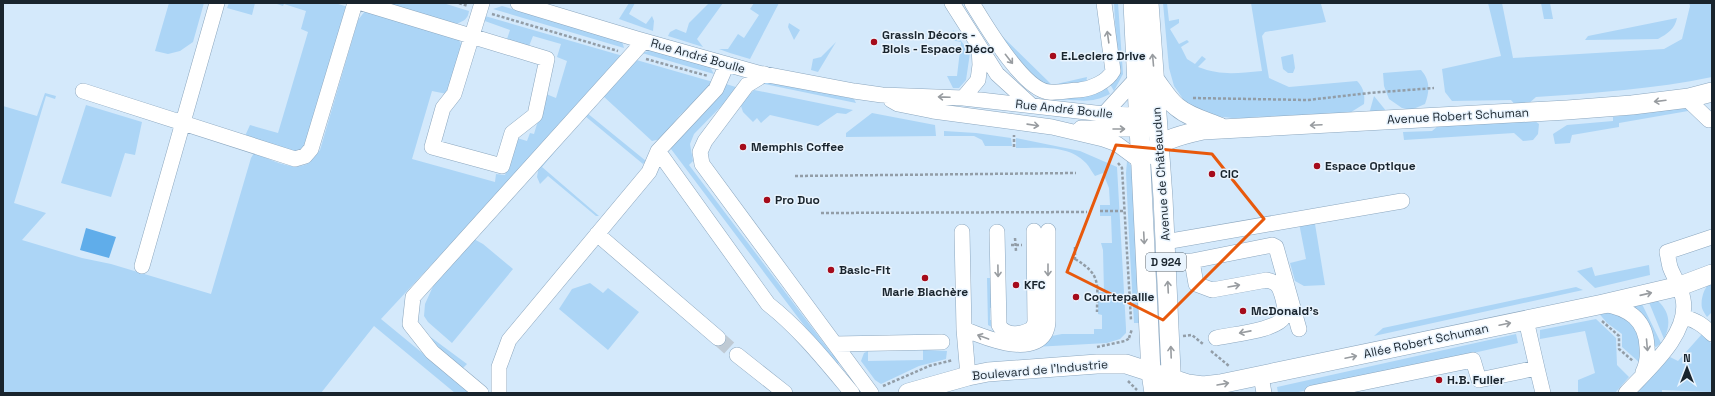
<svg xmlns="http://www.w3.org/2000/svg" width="1715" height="396" viewBox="0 0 1715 396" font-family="'Space Grotesk',sans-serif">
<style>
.built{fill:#d4e9fb}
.green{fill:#acd5f6}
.water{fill:#60adea}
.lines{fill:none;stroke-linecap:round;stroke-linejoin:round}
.minor-tunnel{stroke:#bfcad4;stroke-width:15;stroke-dasharray:15 8;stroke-linecap:butt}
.minor-casing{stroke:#8ca7bf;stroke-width:16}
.major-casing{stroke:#8ca7bf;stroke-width:20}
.path{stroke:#929da7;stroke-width:2.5;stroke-dasharray:3 2;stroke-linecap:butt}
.minor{stroke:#fff;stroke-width:15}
.major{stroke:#fff;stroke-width:19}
.oneway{stroke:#989ca0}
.marked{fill:none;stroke:#e8590c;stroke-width:3;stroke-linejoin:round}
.poi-dot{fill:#a50b1b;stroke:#e9f4fe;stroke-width:1.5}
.labels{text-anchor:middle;stroke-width:3;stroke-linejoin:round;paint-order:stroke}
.shield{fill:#e9f4fe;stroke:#57626c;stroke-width:1}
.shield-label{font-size:11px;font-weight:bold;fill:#19242d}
.poi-label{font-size:12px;font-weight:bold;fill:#19242d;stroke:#e9f4fe;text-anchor:start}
.street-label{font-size:12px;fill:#19242d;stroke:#e9f4fe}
</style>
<rect width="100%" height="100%" fill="#e9f4fe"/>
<path class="built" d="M3,3H1712V393H3Z"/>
<path class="green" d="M169,3H204L193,42L180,51L168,54L155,51Z
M229,3H255L252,15L227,8Z
M274,3H335L348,7L305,147L294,152L245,136L250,125L278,133L308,32L301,29L306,11L284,4L283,6Z
M384,3H443L469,11C468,19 464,21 456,24Z
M629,3H635L629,14L646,24L652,16L654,21L653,31L619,19Z
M709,3H723L697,39L703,47L668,36L670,32L676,29L686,33L689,23Z
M754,3H779L750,59L730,53L719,49H728L738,34L744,38L759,15L750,9Z
M965,3H966L1004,60L1017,75L1040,92L1051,95L1087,94L1105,84L1110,94C1094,102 1087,101 1069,100C1062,99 1054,100 1048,98C1013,88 982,32 965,3Z
M1114,3H1118L1123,74L1114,91L1107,79L1118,77Z
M1163,3H1167L1169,21L1179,19V23L1170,29L1179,44L1187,40L1189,42L1181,47L1187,59L1195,64L1202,56L1206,59L1198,67C1222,76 1237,73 1262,71L1251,3H1326L1321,4L1326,22L1265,32L1262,36L1269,78L1289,87L1357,81C1364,88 1365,95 1364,104L1348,114L1255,117L1241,119L1214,116L1195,111L1183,99L1174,86L1169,68Z
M1488,3H1502L1513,58L1664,49L1682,39L1690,6L1689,3H1712V77C1654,89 1595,93 1536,97L1527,105L1516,106L1511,100L1452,101L1445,92L1442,69L1501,56Z
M1541,3H1550L1553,19H1544Z
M502,6L622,41L624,48L493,9Z
M365,11L459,40L462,46L447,94L432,91L412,159L495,182L496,174L505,175L517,138L527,141L530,133L534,134L546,94L556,98L567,61L557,57L561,44L533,36L529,46L507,39L510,30L482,20L485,16L623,56L618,64L381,319L471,393H455L374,326L321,393H3V106L37,116L45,93L56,96L55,99L46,96L14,203L46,213L22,240L82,258L111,264L211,294L251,158L254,153C269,158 291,172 307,164C312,161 316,154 320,150L358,20Z
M1677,18C1675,29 1667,34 1658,39L1585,40L1588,36Z
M789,23L800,30L794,40L788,27Z
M953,30L970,53L966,80L959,88H953L947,76H957L961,42L951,40Z
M1001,35L1052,85L1087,77L1086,83L1048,87L1027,72L1001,41Z
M836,42L818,72L811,70L813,59L821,57Z
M649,51H657L710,67L714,74L642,53Z
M1293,54L1295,68L1293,73H1288L1283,69L1281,57Z
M633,59L713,82L711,87L680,115L661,139L652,141L602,95L587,113L646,161L643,164L585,116L542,167L599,216H596L548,176L540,184L537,177L539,165Z
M1421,70C1430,80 1430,91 1425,104L1411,110L1402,108L1389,99L1384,86L1383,73Z
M770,81L854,99L856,103L760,83Z
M726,84L739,88L694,134L690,144L693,161L689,165L832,354L836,351L842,358L838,364L849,378L853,375L862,393H858L812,336L668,145Z
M754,90L853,110L846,114L837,113L818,126L770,115L761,123L757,118L753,122L743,112L741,106L744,100Z
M1374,96L1387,112L1369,114Z
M86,105L142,122L135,155L125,153L111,197L61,183Z
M1688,106V111L1619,123V127L1572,135L1570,143L1555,144L1553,134L1567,125L1613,121V117Z
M872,113L935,125L936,136L846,137V133Z
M1535,121L1539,124L1538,134L1533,140L1523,141L1514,133L1404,140L1403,132L1432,131L1438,126Z
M944,131L976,133L1011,138L1012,146H985L982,140L974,136H944Z
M1016,138L1080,151L1117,167L1126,328V333L1120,339L1107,343L995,349L998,346L1062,334H1094V329H1102V315L1098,314V292H1104L1103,250L1101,243H1112L1111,216H1100V205H1110L1109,188L1103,173L1095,176C1092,172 1089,166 1086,163C1068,144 1039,148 1016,148Z
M1127,161L1132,167L1139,323H1134L1129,236L1126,173Z
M1299,223L1315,224L1325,285L1304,286L1295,281L1290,263L1306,259Z
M472,238L483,244L513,269L452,343L428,322L424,316L425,304L440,271Z
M1649,265L1650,275L1595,288L1577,271L1592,267L1595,276Z
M987,278H995V307L990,308V320H995L997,330L988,325Z
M1712,281V312L1707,317C1705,314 1703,311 1702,308C1700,299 1705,285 1712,281Z
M590,283L603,293L608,288L639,312L608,350L559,309L572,289Z
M1576,287L1583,290L1374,336L1383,328Z
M1648,300L1658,301C1670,312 1671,325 1664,339Z
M1641,302L1661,343L1656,347H1653L1631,307Z
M1597,311L1617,313L1635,322L1641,348L1640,363L1622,347V334L1607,323Z
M1596,319L1616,338L1617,365L1629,377L1615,393H1578V380L1595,373L1585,331L1540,339V330Z
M421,330L467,364L459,372Z
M1516,334L1518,343L1294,393H1278L1277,387Z
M1702,334L1712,344V391L1710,392L1662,390V393H1638L1648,379L1670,357L1678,361Z
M923,350L947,351L946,359L919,366L881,384L875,380L861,361L864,353L868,351V361L923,360Z"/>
<path class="water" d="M86,228L116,237L109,258L80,250Z"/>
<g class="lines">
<path class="minor-tunnel" d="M718,338L737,355"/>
<g class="minor-casing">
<path id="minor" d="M362,3L547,59L535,115L512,133L502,166L432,147L443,108L454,94L482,3
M518,3L637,39L758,73L854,91L882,95L963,98L1104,114L1137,115
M952,3L997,74L1032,106
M972,3C985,24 1023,90 1049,92C1058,93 1070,90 1079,90C1091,89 1107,82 1113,71L1104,3
M765,74L747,85L705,141L700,152L702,164L871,393
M83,91L295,159L305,156L311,149L355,3
M963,98L978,80L980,65L979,47
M1686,98L1709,120L1712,119
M891,100L898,104L933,111L1052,127L1103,139L1117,144L1140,161
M1104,114L1136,79
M1081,128L1149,129
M658,151L768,304C800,329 826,362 852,393
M962,232L964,329L968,376
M997,232L999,325C1005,337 1023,335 1033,328L1035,322L1034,231
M597,234L718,338
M1165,242L1402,201
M1192,261L1196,284L1212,290L1267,280C1279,283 1280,288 1283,299C1284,305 1287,312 1284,317C1276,331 1232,334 1216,338
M1166,263L1192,261L1272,245L1276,247L1299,329
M142,266L217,3
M1603,304C1629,308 1646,320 1647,347C1648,356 1647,364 1643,372
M1683,317C1696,320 1703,325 1712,334
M1526,320L1537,368
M964,329C983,337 1030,357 1045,333C1047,329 1048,325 1048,321V231
M835,344L942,342
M737,355L785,393
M1261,376L1264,393
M481,393L432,352L410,324L413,297L644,41
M499,393V367L509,340L649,172L658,151L716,89L727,64
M1312,393L1473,360L1479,380L1537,368L1543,393
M1626,393C1648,369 1690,334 1683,299C1681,287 1674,278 1670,267C1669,263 1668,257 1667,252L1712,237"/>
</g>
<g class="major-casing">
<path id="major" d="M1133,3L1151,373L1154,393
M1149,3L1163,198L1172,393
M1155,80C1162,89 1168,100 1177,107C1189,117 1205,121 1220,127
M1140,161C1160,140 1176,136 1203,130L1567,110L1632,105L1689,98L1712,92
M908,393L968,376L988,372L1097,364H1126L1188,384L1203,386L1220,384L1603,304L1680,286L1712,274"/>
</g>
<path class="path" d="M459,3L468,6
M492,14L618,51
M646,59L708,76
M1193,98L1308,100L1369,93L1434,88
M1014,147V135
M1118,163L1122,168L1131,320
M795,176L1076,173
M1100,211H1125
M821,213L1087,212
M1015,238L1016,251
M1011,245H1022
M1075,247V262
M1075,259C1102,275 1097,284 1097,312
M1602,321L1619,336V349L1633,361
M1183,336L1192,335L1203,344
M1129,338L1132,329
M1097,347L1125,341L1130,338
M1211,351L1229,366
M1128,381L1137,390
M883,386L929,366L953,360"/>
<use href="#minor" class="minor"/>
<use href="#major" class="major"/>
</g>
<defs><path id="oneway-shaft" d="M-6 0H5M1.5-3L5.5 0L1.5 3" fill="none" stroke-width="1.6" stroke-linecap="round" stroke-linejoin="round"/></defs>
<g class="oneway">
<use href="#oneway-shaft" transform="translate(1108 37) rotate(-98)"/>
<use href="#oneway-shaft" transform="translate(1009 59) rotate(52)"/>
<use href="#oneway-shaft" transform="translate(1153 60) rotate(-95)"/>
<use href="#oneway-shaft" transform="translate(944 97) rotate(-178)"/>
<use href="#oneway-shaft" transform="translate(1660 101) rotate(173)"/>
<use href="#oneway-shaft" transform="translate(1033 125) rotate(8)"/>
<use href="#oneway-shaft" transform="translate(1316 125) rotate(177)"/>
<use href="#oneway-shaft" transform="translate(1119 129)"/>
<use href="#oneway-shaft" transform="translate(1144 238) rotate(87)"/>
<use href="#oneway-shaft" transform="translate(1048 270) rotate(90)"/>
<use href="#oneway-shaft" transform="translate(998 271) rotate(89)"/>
<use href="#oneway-shaft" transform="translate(1234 286) rotate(-10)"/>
<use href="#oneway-shaft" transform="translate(1168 287) rotate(-93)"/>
<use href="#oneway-shaft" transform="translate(1646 294) rotate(-13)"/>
<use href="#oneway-shaft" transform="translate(1505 324) rotate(-12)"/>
<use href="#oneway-shaft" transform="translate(1245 332) rotate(169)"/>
<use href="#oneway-shaft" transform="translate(983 337) rotate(-160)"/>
<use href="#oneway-shaft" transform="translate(1647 345) rotate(85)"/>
<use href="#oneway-shaft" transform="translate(1171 352) rotate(-92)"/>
<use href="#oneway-shaft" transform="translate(1351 357) rotate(-12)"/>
<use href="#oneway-shaft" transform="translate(1223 384) rotate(-10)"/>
</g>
<path class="marked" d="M1116,145L1212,154L1264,219L1163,320L1067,272Z"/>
<g class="poi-dot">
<circle cx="874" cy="42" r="4"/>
<circle cx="1053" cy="56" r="4"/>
<circle cx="743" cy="147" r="4"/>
<circle cx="1317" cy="166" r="4"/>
<circle cx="1212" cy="174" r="4"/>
<circle cx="767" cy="200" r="4"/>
<circle cx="831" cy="270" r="4"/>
<circle cx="925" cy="278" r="4"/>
<circle cx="1016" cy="285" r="4"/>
<circle cx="1076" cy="297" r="4"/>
<circle cx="1243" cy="311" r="4"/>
<circle cx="1439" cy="380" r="4"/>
</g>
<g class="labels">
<rect class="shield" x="1146" y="253" width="40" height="18" rx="3"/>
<g class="shield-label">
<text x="1166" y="266">D 924</text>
</g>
<g class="poi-label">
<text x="882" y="39">Grassin Décors -<tspan x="882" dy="14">Blois - Espace Déco</tspan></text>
<text x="1061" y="60">E.Leclerc Drive</text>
<text x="751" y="151">Memphis Coffee</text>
<text x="1325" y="170">Espace Optique</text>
<text x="1220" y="178">CIC</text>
<text x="775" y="204">Pro Duo</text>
<text x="839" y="274">Basic-Fit</text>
<text x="1024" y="289">KFC</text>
<text x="925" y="296" text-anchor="middle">Marie Blachère</text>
<text x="1084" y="301">Courtepaille</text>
<text x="1251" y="315">McDonald's</text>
<text x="1447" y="384">H.B. Fuller</text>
</g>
<g class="street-label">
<text transform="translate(698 56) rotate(16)" y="4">Rue André Boulle</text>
<text transform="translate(1064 109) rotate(6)" y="4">Rue André Boulle</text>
<text transform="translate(1458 116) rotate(-3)" y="4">Avenue Robert Schuman</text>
<text transform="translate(1161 174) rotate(-94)" y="4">Avenue de Châteaudun</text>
<text transform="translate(1426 341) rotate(-12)" y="4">Allée Robert Schuman</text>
<text transform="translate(1040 370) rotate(-5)" y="4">Boulevard de l'Industrie</text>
</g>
</g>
<rect width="1715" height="396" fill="none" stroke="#19242d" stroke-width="8"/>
<g transform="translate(1687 368)" stroke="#e9f4fe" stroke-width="3" paint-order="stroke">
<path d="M0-3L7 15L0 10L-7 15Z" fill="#19242d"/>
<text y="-6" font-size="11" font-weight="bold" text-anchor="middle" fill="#19242d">N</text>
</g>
</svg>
